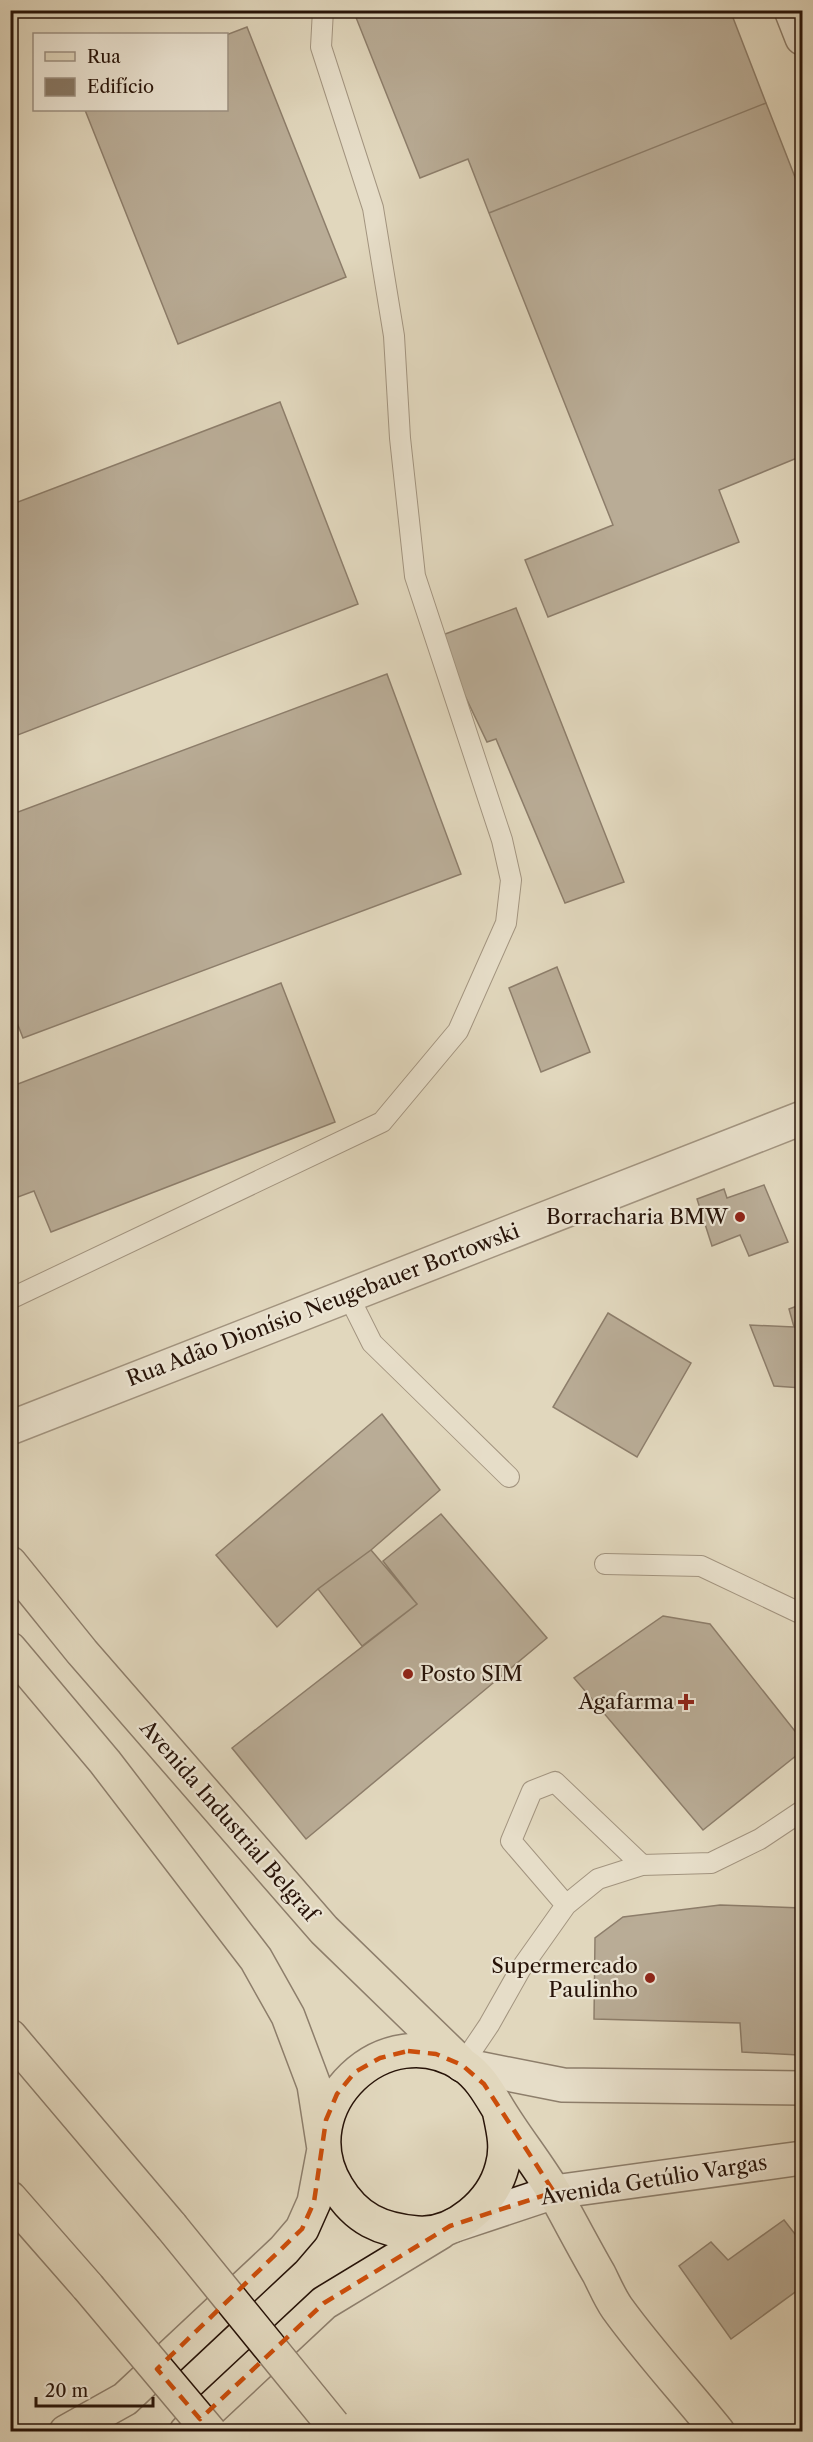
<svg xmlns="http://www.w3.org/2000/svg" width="813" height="2442" viewBox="0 0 813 2442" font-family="'Libre Caslon Text',serif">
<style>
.building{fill:#887966;stroke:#271308;stroke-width:1.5}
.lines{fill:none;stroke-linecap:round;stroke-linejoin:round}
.service-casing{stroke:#564435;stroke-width:22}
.tertiary-casing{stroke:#564435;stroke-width:36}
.secondary-casing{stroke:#271308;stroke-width:36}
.primary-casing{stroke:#271308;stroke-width:36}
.motorway-casing{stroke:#271308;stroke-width:36}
.service{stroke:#ece5d4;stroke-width:20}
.tertiary{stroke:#ece5d4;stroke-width:33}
.secondary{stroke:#ece5d4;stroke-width:33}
.primary{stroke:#e1d7bd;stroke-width:33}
.motorway{stroke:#e1d7bd;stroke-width:33}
.motorway-bridge-casing{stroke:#271308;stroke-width:36;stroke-linecap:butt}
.motorway-bridge{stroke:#e1d7bd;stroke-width:33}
.marked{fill:none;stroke:#cb4e0b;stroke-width:4.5;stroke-dasharray:12 8;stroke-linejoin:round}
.poi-dot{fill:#8f2418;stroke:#ece5d4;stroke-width:2}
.labels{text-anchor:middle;stroke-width:4.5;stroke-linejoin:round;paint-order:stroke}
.poi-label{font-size:21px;fill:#271308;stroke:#ece5d4;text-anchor:end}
.street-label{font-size:21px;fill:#271308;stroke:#ece5d4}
</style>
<rect width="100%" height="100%" fill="#e1d7bd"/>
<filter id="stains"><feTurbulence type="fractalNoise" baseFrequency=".00333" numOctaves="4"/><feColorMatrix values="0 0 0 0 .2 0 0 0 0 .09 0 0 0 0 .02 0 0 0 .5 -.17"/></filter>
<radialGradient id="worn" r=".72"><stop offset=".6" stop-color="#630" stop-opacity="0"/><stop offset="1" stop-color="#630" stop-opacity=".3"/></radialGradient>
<path class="building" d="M366,10H730L766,103L489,213L468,159L420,178L355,15Z
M247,27L346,277L178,344L85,110H226V35Z
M766,103L802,195V456L719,490L739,542L548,617L525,560L613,525L489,213Z
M280,402L358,604L10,738V505Z
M516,608L624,882L565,903L496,739L487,742L437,637Z
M387,674L461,874L23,1038L10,1005V815Z
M557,967L590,1052L541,1072L509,988Z
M281,983L335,1122L51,1232L34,1191L10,1200V1087Z
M764,1185L788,1242L749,1256L740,1235L712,1246L697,1199L724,1189L727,1198Z
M802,1304V1388L774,1386L750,1325L794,1327L789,1309Z
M608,1313L691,1363L637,1457L553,1407Z
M382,1414L440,1490L371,1550L318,1589L277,1627L216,1555Z
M441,1514L547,1638L306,1839L232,1748L417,1604L383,1561Z
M371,1550L417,1604L362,1646L318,1589Z
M663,1616L710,1624L802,1740V1751L703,1830L574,1678Z
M720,1905L802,1908L801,1930H802V2043H798V2055L742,2052L740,2023L594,2019L595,1938L623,1917Z
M784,2220L802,2243V2287L731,2339L679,2266L711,2242L728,2260Z"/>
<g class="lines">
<g class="service-casing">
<path id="service" d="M348,1295L372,1343L509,1477
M10,1299L382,1122L458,1031L506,923L511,880L502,840L415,576L400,438L394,336L373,208L321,47L323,10
M605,1564L701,1566L802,1614
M566,1905L511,1841L532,1791L555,1782L642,1865
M462,2065L489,2025L520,1970L566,1905L598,1879L642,1865L711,1863L760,1839L802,1811"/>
</g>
<g class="tertiary-casing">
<path id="tertiary" d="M10,1428L802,1118"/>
</g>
<g class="secondary-casing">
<path id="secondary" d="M791,10L802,38
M462,2065L563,2085L802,2088
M455,2225L554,2192L802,2158"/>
</g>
<g class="primary-casing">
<path id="primary" d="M10,1563L82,1652L324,1930L459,2061
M10,1649L105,1762L256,1959L288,2016L314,2085L324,2149L314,2202L302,2229L284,2250L125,2399L66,2432
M499,2110C503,2129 508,2147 502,2167C493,2202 455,2236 417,2233C381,2230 356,2219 337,2187C288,2107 386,2014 463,2065C478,2075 487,2090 496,2105C514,2136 537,2163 555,2194C570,2221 584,2248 599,2274C605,2286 610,2298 617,2308C648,2351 685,2391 718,2432
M186,2432L324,2303L441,2232"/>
</g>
<g class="motorway-casing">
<path id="motorway" d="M10,2036L171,2226
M10,2198L88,2287"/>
</g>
<use href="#service" class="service"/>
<use href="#tertiary" class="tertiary"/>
<use href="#secondary" class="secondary"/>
<use href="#primary" class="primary"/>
<use href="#motorway" class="motorway"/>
<g class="motorway-bridge-casing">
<path id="motorway-bridge" d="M171,2226L333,2425
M88,2287L210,2432"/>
</g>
<use href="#motorway-bridge" class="motorway-bridge"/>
</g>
<path d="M0 0H813V2442H0ZM408,2051L436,2054L462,2065L484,2084L554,2192L450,2226L324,2303L200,2419L157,2369L302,2229L314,2202L326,2120L337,2094L355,2072L380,2058Z" fill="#e1d7bd" fill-opacity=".55" fill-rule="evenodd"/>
<path class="marked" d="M408,2051L436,2054L462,2065L484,2084L554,2192L450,2226L324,2303L200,2419L157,2369L302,2229L314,2202L326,2120L337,2094L355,2072L380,2058Z"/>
<g class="poi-dot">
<circle cx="740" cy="1217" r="6"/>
<circle cx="408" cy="1674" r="6"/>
<path d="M683 1693h6v6h6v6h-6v6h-6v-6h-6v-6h6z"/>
<circle cx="650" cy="1978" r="6"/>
</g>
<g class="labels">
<g class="poi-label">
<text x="728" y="1224">Borracharia BMW</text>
<text x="420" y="1681" text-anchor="start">Posto SIM</text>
<text x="674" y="1709">Agafarma</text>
<text x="638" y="1973">Supermercado<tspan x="638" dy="24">Paulinho</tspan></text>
</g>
<g class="street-label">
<text transform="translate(323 1305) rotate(-21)" y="7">Rua Adão Dionísio Neugebauer Bortowski</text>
<text transform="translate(229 1821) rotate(49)" y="7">Avenida Industrial Belgraf</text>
<text transform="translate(654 2180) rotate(-9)" y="7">Avenida Getúlio Vargas</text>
</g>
</g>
<rect width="813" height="2442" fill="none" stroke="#e1d7bd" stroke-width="36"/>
<rect x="12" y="12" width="789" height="2418" fill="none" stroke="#271308" stroke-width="3"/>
<rect x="18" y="18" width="777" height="2406" fill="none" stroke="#271308" stroke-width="1.5"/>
<rect x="33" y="33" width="195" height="78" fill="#ece5d4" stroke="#9d9182" stroke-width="1.5"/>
<rect x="45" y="52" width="30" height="9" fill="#e1d7bd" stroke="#9d9182" stroke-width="1.5"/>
<text x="87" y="63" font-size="18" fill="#271308">Rua</text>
<rect x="45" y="78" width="30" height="18" fill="#887966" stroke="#9d9182" stroke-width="1.5"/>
<text x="87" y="93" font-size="18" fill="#271308">Edifício</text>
<path d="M36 2397v9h117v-9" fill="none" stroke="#271308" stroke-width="3"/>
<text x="45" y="2397" font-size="18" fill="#271308" stroke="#ece5d4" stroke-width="4.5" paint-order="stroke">20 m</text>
<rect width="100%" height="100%" filter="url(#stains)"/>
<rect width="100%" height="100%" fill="url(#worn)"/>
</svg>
